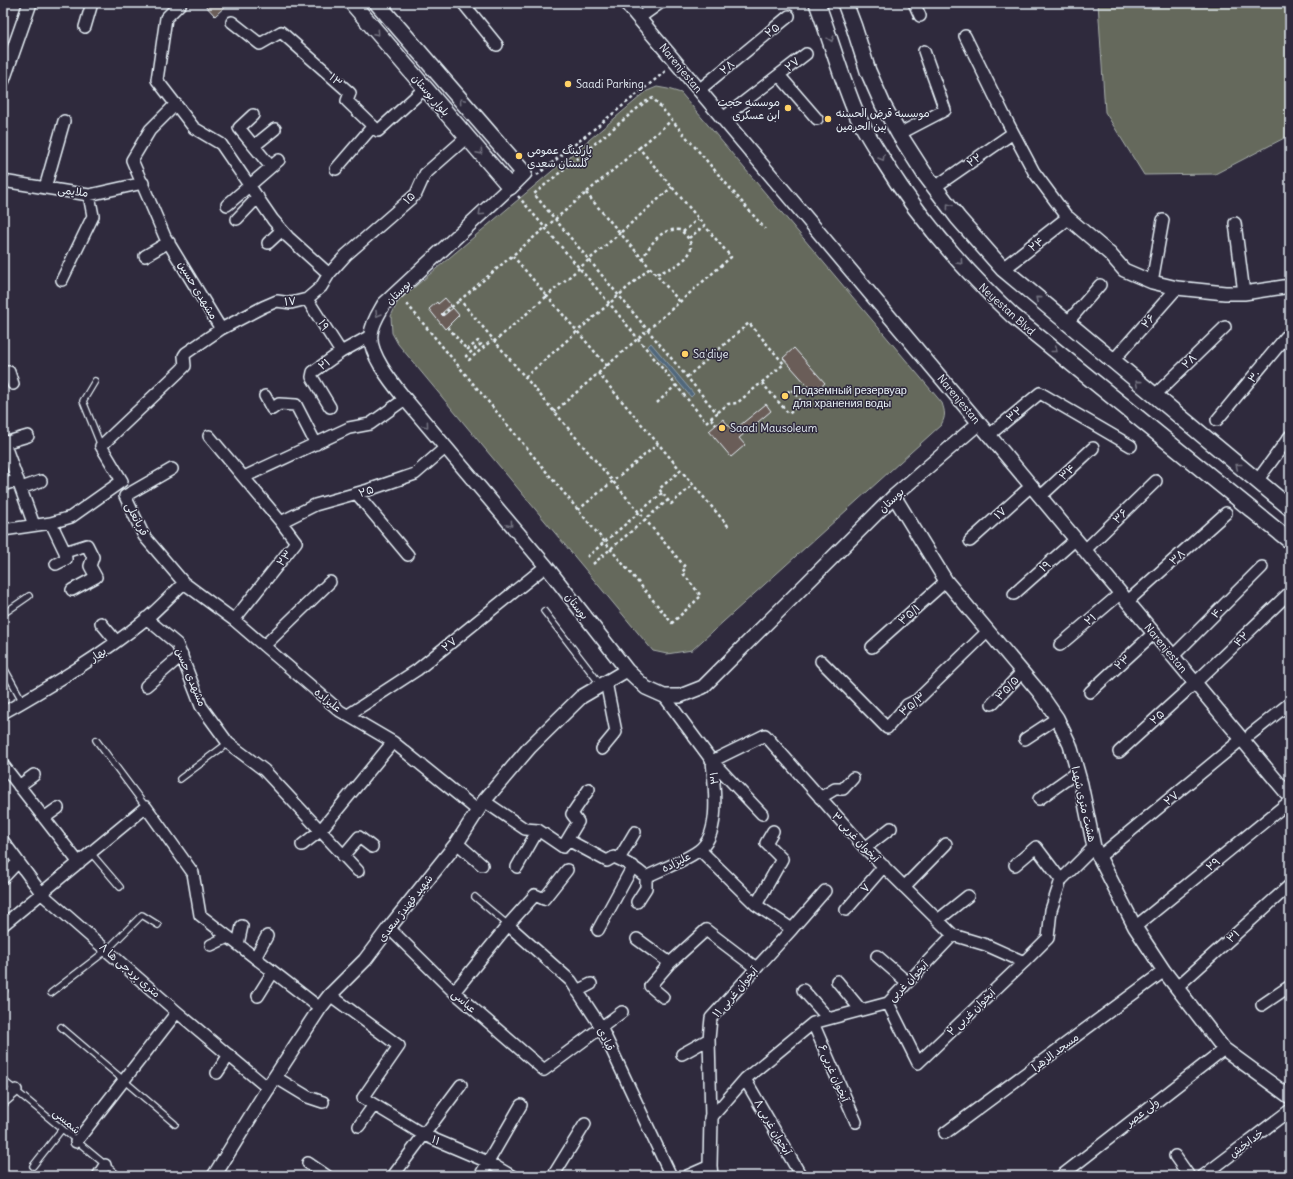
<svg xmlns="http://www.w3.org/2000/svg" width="1293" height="1179" viewBox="0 0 1293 1179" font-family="Delius,'Playpen Sans Arabic',sans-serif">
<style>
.green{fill:#65695c;stroke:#a6adaa}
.water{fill:#51677b;stroke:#8d9ead}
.building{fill:#6b5d59;stroke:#e8f1f8}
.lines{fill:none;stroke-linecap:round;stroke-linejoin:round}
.service-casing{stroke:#e8f1f8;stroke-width:8}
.minor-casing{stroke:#e8f1f8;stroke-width:14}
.tertiary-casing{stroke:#e8f1f8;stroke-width:16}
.secondary-casing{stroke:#e8f1f8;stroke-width:18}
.path{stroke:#e8f1f8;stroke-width:2.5;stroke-dasharray:3 3;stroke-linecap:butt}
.service{stroke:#2f2a3d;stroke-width:5.5}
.minor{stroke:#2f2a3d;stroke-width:11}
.tertiary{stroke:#2f2a3d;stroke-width:13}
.secondary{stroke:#2f2a3d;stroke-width:15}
.oneway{stroke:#70707e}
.poi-dot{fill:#ffd166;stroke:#2f2a3d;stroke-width:1.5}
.labels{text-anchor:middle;stroke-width:3;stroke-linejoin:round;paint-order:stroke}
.street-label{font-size:11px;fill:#e8f1f8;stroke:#2f2a3d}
.poi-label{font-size:11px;fill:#e8f1f8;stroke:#2f2a3d;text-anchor:start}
</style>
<rect width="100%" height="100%" fill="#2f2a3d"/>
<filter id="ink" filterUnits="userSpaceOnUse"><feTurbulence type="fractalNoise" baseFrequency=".025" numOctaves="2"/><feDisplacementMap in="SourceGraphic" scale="8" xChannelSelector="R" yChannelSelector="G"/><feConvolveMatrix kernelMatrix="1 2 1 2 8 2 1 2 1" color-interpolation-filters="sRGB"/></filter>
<g filter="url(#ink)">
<path class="green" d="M1098,3H1290V135L1215,174L1144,175L1105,112Z
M657,87L668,89L681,93L942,403C945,412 946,416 941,425L692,650L667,654L653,651L398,344L392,333L391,316L398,301L647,91Z"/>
<path class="water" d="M651,343L694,394L691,397L648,346Z"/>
<path class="building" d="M203,3H229L215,16Z
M445,298L451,305L441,314L443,316L453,308L459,315L445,329L429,309L437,302L438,304Z
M794,348L825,383L814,393L783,358Z
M766,404L771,411L739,438L745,445L731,457L709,431L723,419L733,431Z"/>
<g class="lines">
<g class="service-casing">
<path id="service" d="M95,381L83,401L101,446
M544,611L601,685
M3,614L29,596
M3,666L23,702
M96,740L146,807
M180,779L228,743
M91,853L120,887
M475,897L508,925
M3,990L4,991
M51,993L107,950L142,915L158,925
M61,1027L175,1124
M3,1080L119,1176
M33,1166L62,1129"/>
</g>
<g class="minor-casing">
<path id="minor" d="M181,3L166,18L157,80L194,128L221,144L273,220L288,237L329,274
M463,3L497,45
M914,3L920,16
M639,18L660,3
M232,22L260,44L281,32L350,93L347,101L378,131L425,88
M85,27L92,3
M965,36L1009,125L1034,172L1068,218
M779,75L817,119
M699,90L789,16
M176,104L150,130L132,160L165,237L221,329
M253,115L239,128L271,167
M723,118L806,54
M899,134L945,110L924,51
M254,146L275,129
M336,169L373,126
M3,181L89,195L143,183
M935,187L1013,133
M45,188L64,121
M227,205L279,160
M237,219L258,197
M1235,223L1244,293
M268,243L282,230
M145,256L169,242
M62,280L93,216L89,195
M1152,282L1163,220
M307,299L341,352
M1067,323L1100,285
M1118,355L1177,288
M3,372H9L13,384
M265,396L272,409L279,404L296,405L316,444
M1154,396L1225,327
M330,407L312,377L313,372L341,352L370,336
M1217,420L1290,332
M989,435L1040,393L1131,446
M209,436L281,522L296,542L234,620
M3,440L34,525
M4,443L28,436
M172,469L125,496L144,536L184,583L234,620L340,711L393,742L477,810
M244,477L349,428L370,424L405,399
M1257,481L1290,436
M3,485L18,480
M21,488L41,481
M357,494L408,555
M1040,497L1093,448
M281,522L315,505L368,490L415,474L445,448
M51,523L65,552L87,545L93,557L90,566L96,577L72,590
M3,530L51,523L71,517L122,481L101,446L181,370L185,366L184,356L186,353L221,329L263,307L277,301L291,303L307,299L321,287L329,274L346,255L416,194L425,174L467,137
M970,541L1031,486
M1085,550L1156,481
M56,564L66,559L65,552
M1014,594L1076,539
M1128,601L1226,513
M146,618L177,644L201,706L228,743L264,770L358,871
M101,623L116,641
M1060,645L1121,593
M264,646L330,582
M872,647L946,581
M1173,656L1262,567
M821,661L887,728L907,705L917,700L988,631
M146,686L182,655
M1090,692L1154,633
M664,696L712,761L762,814
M992,704L1022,672
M3,713C52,685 102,655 146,619C159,608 171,595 184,583
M348,715L417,670L546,566
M1251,734L1290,703
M1025,739L1057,718
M602,749L616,732L606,682
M1119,752L1195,683L1288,594
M3,765L79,863
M19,786L34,775
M820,798L835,789H843L853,778
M1039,799L1077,772
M484,801L525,829L538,830L563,847L578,822L572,814L589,789
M44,818L58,808
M568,840L607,861L614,857C626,862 636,868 646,877C662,869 684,861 698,851C722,835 714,785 712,761L765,735L865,848L953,935
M3,841L42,894L177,1012L269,1089
M457,843L482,865
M302,845L320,831L393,742
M865,848L891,828
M700,850L756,905L792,929
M343,856L359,837L372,847
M1099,857L1242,739
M619,859L635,832
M1015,865L1036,847L1061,880
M517,867L538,830
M3,878L18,862
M904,887L946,844
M637,902L646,888V877
M756,905L782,859L766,843L773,831
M846,910L884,866
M938,920L968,896
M3,925L146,807L193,873L200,915L320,1008
M508,925L571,981L601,1027L671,1176
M1135,927L1290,801
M389,928L454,992L544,1070L622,1012
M598,930L633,866
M637,939L670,963
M238,944L242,926
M211,945L228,937
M877,956L907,982
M255,958L267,936
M837,981L861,1010
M1177,987L1290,885
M803,990L828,1018
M577,991L591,984
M454,992L508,925L535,895L544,899L567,870
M330,995L399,1046L363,1098L424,1135L488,1162L512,1176
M258,996L273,972
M663,997L650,986L670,963L706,930L756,968
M888,1003L918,1063L1024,962
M1262,1005L1290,986
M813,1023L856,1122
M682,1054L709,1039
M217,1073L229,1055
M275,1077L308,1097L323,1102
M745,1079L801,1176
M3,1101L16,1090
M711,1118L745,1079L813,1023L888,1003L953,935L986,945L1024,962L1048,938L1051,910L1061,880L1094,847
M711,1118L709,1039L711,1018L792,929L825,891
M359,1126L374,1105
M945,1133L1164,971
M76,1142L177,1012
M1175,1156L1189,1176
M308,1163L327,1176
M98,1176L105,1165
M393,1176L461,1085
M480,1176L521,1105
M553,1176L585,1124
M687,1176L710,1166
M1061,1176L1224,1049
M1203,1176L1290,1110"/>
</g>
<g class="tertiary-casing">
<path id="tertiary" d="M626,3L979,423L1290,797
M3,80L30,3
M510,187L384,304C379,313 372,323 371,334C368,354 393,384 405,399L546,566L627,670L646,688L664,696H680L703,687L894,496L979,423
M1003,269L1068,218L1110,254L1124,270L1152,282L1177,288L1225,293H1244L1290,286
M894,496L946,581L1039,692L1057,718L1070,745L1081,784L1094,847L1135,927L1164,971L1224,1049L1290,1097
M711,1118L710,1166L711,1176
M214,1176L275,1077L320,1008L330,995L365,960L389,928L457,843L484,801L530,747L581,697L627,670"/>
</g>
<g class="secondary-casing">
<path id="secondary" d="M352,3L510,187L524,173L377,3
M817,3C831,40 841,78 857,115C864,130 874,145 883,160C919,219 963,269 1013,316L1290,541
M845,3L854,27L868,71L883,105L899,134L924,173L958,218L1003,269L1290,508"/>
</g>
<path class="path" d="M639,148L672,120
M537,175L667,70
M586,193L620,233L672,187
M518,196L609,303L706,422L717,413L534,194L645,102L653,98L765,229
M683,232L698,219
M689,238L704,226
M642,259C651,244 661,227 680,230C708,252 676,267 656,274
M407,304L672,623L701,596L682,572L686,568L460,300L639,148L731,257L554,412
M442,315L460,300
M448,327L467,350L478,341L481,344L466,356L469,360L492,340
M494,342L547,296L513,256
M607,366L547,296L620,233L680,302
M598,373L729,527
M525,377L650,268
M687,377L749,323L784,364L737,403L728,404L717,413
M762,383L789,414L802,402L791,389L786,394
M657,403L676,385
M711,419L716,425
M681,470L659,489L671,504L693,485
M578,510L658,444
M587,557L662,493
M593,564L668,500"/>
<use href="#service" class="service"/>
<use href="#minor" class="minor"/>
<use href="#tertiary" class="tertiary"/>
<use href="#secondary" class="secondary"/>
</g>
<defs><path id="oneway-chevron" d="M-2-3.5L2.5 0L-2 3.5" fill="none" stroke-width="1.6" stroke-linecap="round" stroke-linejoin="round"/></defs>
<g class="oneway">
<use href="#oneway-chevron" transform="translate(377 33) rotate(49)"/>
<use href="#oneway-chevron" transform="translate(831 39) rotate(72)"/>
<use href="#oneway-chevron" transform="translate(462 101) rotate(-131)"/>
<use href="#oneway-chevron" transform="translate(480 152) rotate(49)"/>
<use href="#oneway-chevron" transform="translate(882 158) rotate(59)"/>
<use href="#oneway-chevron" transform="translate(949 206) rotate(-127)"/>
<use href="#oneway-chevron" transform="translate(481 213) rotate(137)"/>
<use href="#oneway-chevron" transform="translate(960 262) rotate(48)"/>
<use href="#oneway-chevron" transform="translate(1038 299) rotate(-140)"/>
<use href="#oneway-chevron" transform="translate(378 314) rotate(120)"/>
<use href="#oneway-chevron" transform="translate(1055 350) rotate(39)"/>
<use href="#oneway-chevron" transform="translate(1138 383) rotate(-140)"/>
<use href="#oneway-chevron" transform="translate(426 425) rotate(50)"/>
<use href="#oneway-chevron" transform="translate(1238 466) rotate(-141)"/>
<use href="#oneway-chevron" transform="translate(510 524) rotate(50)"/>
</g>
</g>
<g class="poi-dot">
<circle cx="568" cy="84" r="4"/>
<circle cx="788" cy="108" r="4"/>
<circle cx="828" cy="119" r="4"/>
<circle cx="519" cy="156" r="4"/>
<circle cx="685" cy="354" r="4"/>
<circle cx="785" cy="396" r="4"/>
<circle cx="722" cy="428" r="4"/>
</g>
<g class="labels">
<g class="street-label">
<text transform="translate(772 30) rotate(-39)" y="4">۲۵</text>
<text transform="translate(792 64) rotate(-38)" y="4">۲۷</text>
<text transform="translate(727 67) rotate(-40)" y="4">۲۸</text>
<text transform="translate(681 68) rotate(50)" y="4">Narenjestan</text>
<text transform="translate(336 80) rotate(42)" y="4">۱۳</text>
<text transform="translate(431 95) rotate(49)" y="4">بلوار بوستان</text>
<text transform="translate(974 160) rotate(-35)" y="4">۲۲</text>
<text transform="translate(73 191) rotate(7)" y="4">ملایمی</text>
<text transform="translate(409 198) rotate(-45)" y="4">۱۵</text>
<text transform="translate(1036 244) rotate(-38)" y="4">۲۴</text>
<text transform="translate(198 290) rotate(59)" y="4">مشهدی حسین</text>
<text transform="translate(398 292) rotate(-44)" y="4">بوستان</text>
<text transform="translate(290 301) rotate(-4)" y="4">۱۷</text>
<text transform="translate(1007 309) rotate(42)" y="4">Neyestan Blvd</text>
<text transform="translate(1148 321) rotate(-49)" y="4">۲۶</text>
<text transform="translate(324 325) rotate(58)" y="4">۱۹</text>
<text transform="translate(1189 361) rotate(-44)" y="4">۲۸</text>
<text transform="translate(324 364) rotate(-36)" y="4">۲۱</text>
<text transform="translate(1254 376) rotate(-50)" y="4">۳۰</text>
<text transform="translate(959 399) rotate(50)" y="4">Narenjestan</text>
<text transform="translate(1014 414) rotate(-40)" y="4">۳۲</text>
<text transform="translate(1067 472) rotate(-43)" y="4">۳۴</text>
<text transform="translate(366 491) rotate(-18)" y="4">۲۵</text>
<text transform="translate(891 500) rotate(-43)" y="4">بوستان</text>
<text transform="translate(1000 513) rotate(-42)" y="4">۱۷</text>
<text transform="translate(1120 516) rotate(-44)" y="4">۳۶</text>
<text transform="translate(137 519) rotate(62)" y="4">قربانعلی</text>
<text transform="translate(1177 557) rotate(-42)" y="4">۳۸</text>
<text transform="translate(284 558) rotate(-52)" y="4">۲۳</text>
<text transform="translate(1045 566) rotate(-41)" y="4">۱۹</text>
<text transform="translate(577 606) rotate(52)" y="4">بوستان</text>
<text transform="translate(1217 612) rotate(-45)" y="4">۴۰</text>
<text transform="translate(909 614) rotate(-42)" y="4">۳۵/۱</text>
<text transform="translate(1090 619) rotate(-40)" y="4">۲۱</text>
<text transform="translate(1241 639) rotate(-44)" y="4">۴۲</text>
<text transform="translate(449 644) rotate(-39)" y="4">۲۷</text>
<text transform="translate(1166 648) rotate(50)" y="4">Narenjestan</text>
<text transform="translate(98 654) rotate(-34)" y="4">بهار</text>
<text transform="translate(1122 662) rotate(-43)" y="4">۲۳</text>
<text transform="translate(191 677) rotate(67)" y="4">مشهدی حسن</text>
<text transform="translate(1007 688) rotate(-47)" y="4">۳۵/۵</text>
<text transform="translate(328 700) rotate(39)" y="4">علیزاده</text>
<text transform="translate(912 704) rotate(-40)" y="4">۳۵/۳</text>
<text transform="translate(1157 717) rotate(-42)" y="4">۲۵</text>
<text transform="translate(714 778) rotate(-95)" y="4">۳۱</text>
<text transform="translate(1171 798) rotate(-40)" y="4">۲۷</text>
<text transform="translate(1084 804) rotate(77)" y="4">هشت متری شهدا</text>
<text transform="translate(856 837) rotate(47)" y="4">آبخوان غربی ۳</text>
<text transform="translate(676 862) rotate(-27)" y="4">علیزاده</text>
<text transform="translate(1213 864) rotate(-39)" y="4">۲۹</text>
<text transform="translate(865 888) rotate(-49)" y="4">۷</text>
<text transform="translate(405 908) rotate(-52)" y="4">شهید فهندژ سعدی</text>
<text transform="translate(1233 936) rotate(-42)" y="4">۳۱</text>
<text transform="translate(130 970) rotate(41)" y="4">۸ متری بردجی ها</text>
<text transform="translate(908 981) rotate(-45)" y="4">آبخوان غربی</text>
<text transform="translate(735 992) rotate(-49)" y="4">آبخوان غربی ۱۱</text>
<text transform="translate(464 1001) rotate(41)" y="4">عباسی</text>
<text transform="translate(971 1012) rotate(-44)" y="4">آبخوان غربی ۲</text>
<text transform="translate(606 1039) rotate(64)" y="4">قبادی</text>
<text transform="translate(1055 1052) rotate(-37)" y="4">مسجد الزهرا</text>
<text transform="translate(834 1073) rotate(67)" y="4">آبخوان غربی ۶</text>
<text transform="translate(1142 1112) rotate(-38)" y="4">ولی عصر</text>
<text transform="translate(67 1121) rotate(41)" y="4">شمسی</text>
<text transform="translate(773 1127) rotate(60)" y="4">آبخوان غربی ۸</text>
<text transform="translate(436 1140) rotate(23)" y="4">۱۱</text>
<text transform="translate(1246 1143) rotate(-37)" y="4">خدابخش</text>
</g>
<g class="poi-label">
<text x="576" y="88">Saadi Parking</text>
<text x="780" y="106" text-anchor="end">موسسه حجت<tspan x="780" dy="13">ابن عسکری</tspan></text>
<text x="836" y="117">موسسه قرض الحسنه<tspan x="836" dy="13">بین الحرمین</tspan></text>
<text x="527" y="154">پارکینگ عمومی<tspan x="527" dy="13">گلستان سعدی</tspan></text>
<text x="693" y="358">Sa'diye</text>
<text x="793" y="394">Подземный резервуар<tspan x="793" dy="13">для хранения воды</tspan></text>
<text x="730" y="432">Saadi Mausoleum</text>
</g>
</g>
<rect width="1293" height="1179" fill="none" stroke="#2f2a3d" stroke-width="16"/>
<rect x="8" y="8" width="1277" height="1163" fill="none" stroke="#e8f1f8" stroke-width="1.5" filter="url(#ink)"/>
</svg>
